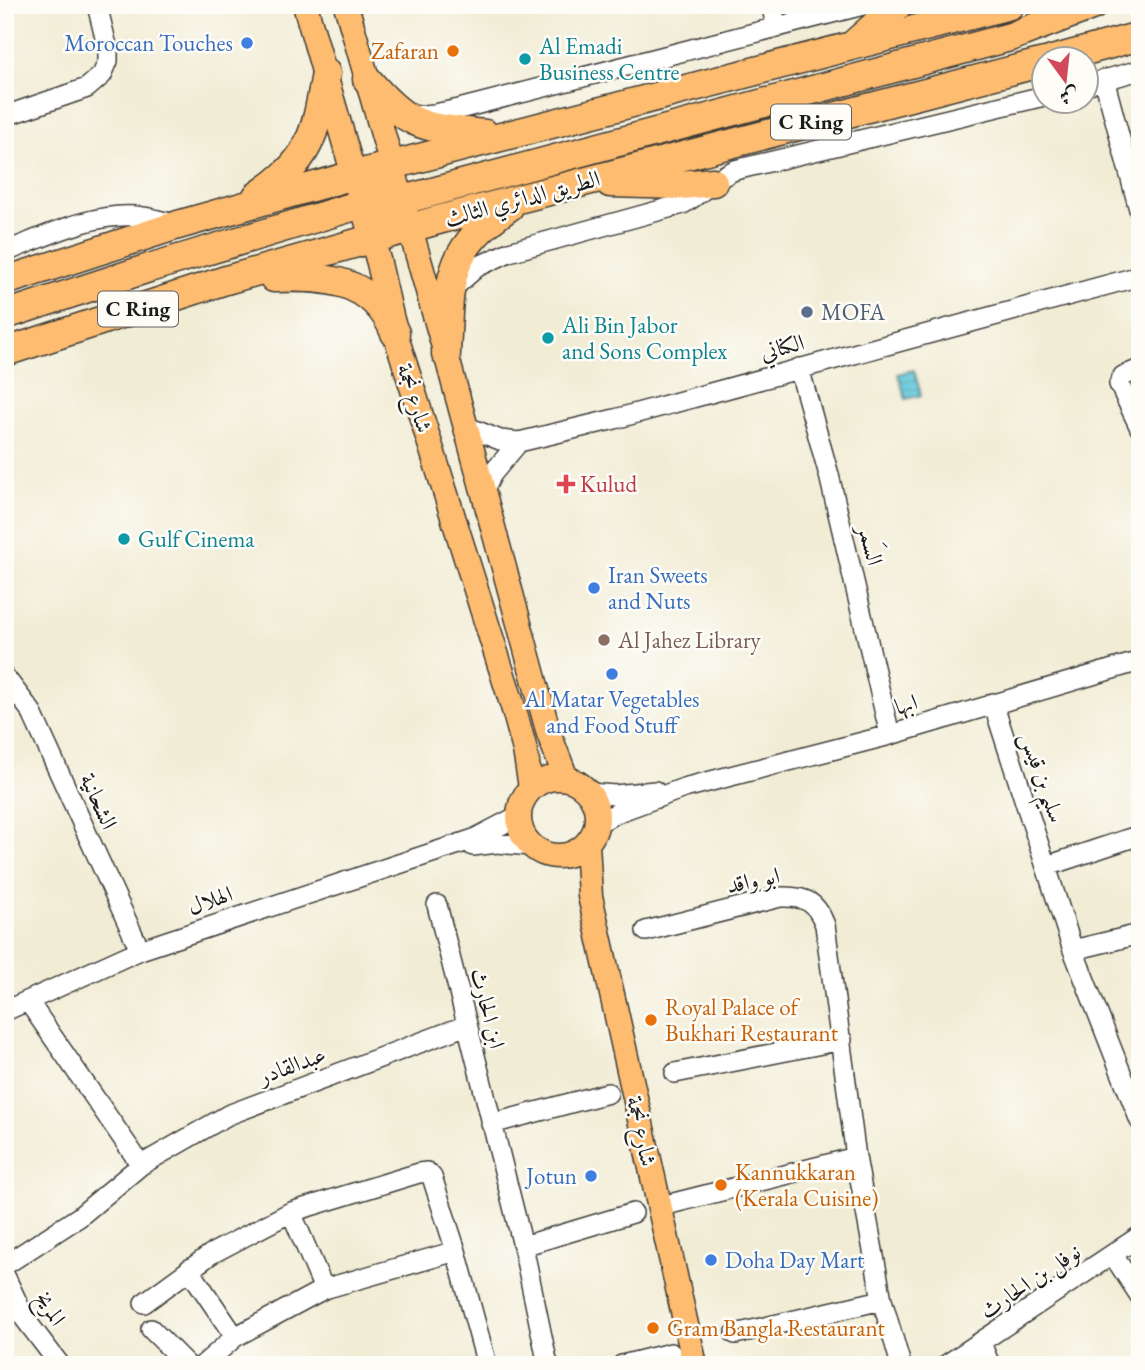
<svg xmlns="http://www.w3.org/2000/svg" width="1145" height="1370" viewBox="0 0 1145 1370" font-family="'EB Garamond',Amiri,serif">
<style>
.water{fill:url(#water-rules);stroke:#3e727b;stroke-width:2}
.lines{fill:none;stroke-linecap:round;stroke-linejoin:round}
.minor-casing{stroke:#3c3b38;stroke-width:22}
.major-casing{stroke:#3c3b38;stroke-width:27}
.highway-casing{stroke:#3c3b38;stroke-width:31}
.minor{stroke:#fff;stroke-width:19}
.major{stroke:#fdbc70;stroke-width:24}
.highway{stroke:#fdbc70;stroke-width:28}
.shop-dot{fill:#3f7fe0;stroke:#fdfcf7;stroke-width:2.5}
.food-dot{fill:#e8710a;stroke:#fdfcf7;stroke-width:2.5}
.culture-dot{fill:#0f9aa8;stroke:#fdfcf7;stroke-width:2.5}
.service-dot{fill:#5c6f8a;stroke:#fdfcf7;stroke-width:2.5}
.health-dot{fill:#e0444e;stroke:#fdfcf7;stroke-width:2.5}
.education-dot{fill:#8d6e63;stroke:#fdfcf7;stroke-width:2.5}
.labels{text-anchor:middle;stroke-width:5;stroke-linejoin:round;paint-order:stroke}
.shield{fill:#fdfcf7;stroke:#605f5e;stroke-width:2}
.shield-label{font-size:21px;font-weight:bold;fill:#1c1c1c}
.shop-label{font-size:23px;fill:#366cbe;stroke:#fdfcf7;text-anchor:end}
.culture-label{font-size:23px;fill:#0d838f;stroke:#fdfcf7;text-anchor:start}
.food-label{font-size:23px;fill:#c56008;stroke:#fdfcf7;text-anchor:start}
.street-label{font-size:23px;fill:#1c1c1c;stroke:#fdfcf7}
.service-label{font-size:23px;fill:#4e5e75;stroke:#fdfcf7;text-anchor:start}
.health-label{font-size:23px;fill:#be3a42;stroke:#fdfcf7;text-anchor:start}
.education-label{font-size:23px;fill:#785e54;stroke:#fdfcf7;text-anchor:start}
</style>
<defs>
<pattern id="water-rules" width="6" height="5" patternUnits="userSpaceOnUse" patternTransform="scale(1.75)"><rect width="6" height="5" fill="#5fc8da"/><path d="M0 2.5h6" fill="none" stroke="#52abba"/></pattern>
</defs>
<rect width="100%" height="100%" fill="#fdfcf7"/>
<filter id="ink" filterUnits="userSpaceOnUse"><feTurbulence type="fractalNoise" baseFrequency=".0143" numOctaves="2"/><feDisplacementMap in="SourceGraphic" scale="14" xChannelSelector="R" yChannelSelector="G"/><feConvolveMatrix kernelMatrix="1 2 1 2 8 2 1 2 1" color-interpolation-filters="sRGB"/></filter>
<filter id="wash" filterUnits="userSpaceOnUse"><feTurbulence type="fractalNoise" baseFrequency=".00686" numOctaves="4" result="noise"/><feDisplacementMap in="SourceGraphic" scale="28" xChannelSelector="R" yChannelSelector="G"/><feGaussianBlur stdDeviation="1.57" result="paint"/><feColorMatrix in="noise" values="0 0 0 0 0 0 0 0 0 0 0 0 0 0 0 0 0 1.4 0 .05"/><feComposite in="paint" operator="in"/></filter>
<g filter="url(#wash)">
<rect width="100%" height="100%" fill="#f1ecd4"/>
<path class="water" d="M914,370L921,395L906,399L898,374Z"/>
</g>
<g filter="url(#ink)">
<g class="lines">
<g class="minor-casing">
<path id="minor" d="M771,5L777,28
M1104,79L1140,213
M1086,85L1140,70
M5,116L87,88L102,75L108,61V50L97,5
M413,116L434,114L459,109L863,5
M5,252C46,236 91,213 136,216C148,217 161,221 174,224
M451,290L477,267L509,252L683,204C701,194 715,178 735,170L1044,96
M799,368L829,475L890,735
M1140,369L1123,376L1119,384L1140,428
M465,426L500,440L519,442L615,419L1140,276
M483,492L492,474L519,442
M5,677L31,711L140,950
M993,703L1073,950L1140,1121
M589,793L615,795L655,791
M597,823L621,811L684,788L890,735L1140,661
M473,846L497,843L531,846
M1047,866L1140,835
M437,905L523,1246L548,1365
M646,931L780,897C805,896 816,901 825,925L856,1157L882,1300L901,1365
M1073,950L1140,934
M28,1001L141,1165
M5,1011L140,950L474,839L518,816
M675,1073L842,1040
M491,1124L608,1093
M658,1207L856,1157
M291,1212L324,1289
M523,1246L633,1213
M1113,1255L1140,1296
M5,1265L79,1217L141,1165L228,1115L467,1025
M189,1269L235,1337
M5,1276L25,1319L60,1365
M144,1303L211,1254L291,1212L419,1173L427,1172L432,1177L456,1251L487,1365
M151,1329L187,1365
M735,1334L882,1300
M981,1343L990,1365
M203,1365L235,1337L324,1289L456,1251
M622,1365L671,1353
M946,1365L1140,1236"/>
</g>
<g class="major-casing">
<path id="major" d="M305,5L379,263L395,333L514,710L525,750L531,788
M346,5L446,354L549,734L566,778
M519 817a39 39 0 1 1 78 0a39 39 0 1 1-78 0Z
M587,843L590,896L695,1365"/>
</g>
<g class="highway-casing">
<path id="highway" d="M855,43L898,5
M1052,60L1140,36
M367,79C409,129 423,127 485,134
M610,183L681,185L713,182
M257,196C312,159 315,135 326,73
M372,239C370,220 377,209 395,202L1010,37L1094,5
M274,278C325,276 373,278 395,333
M5,281L178,225L354,175L1010,5
M5,315L149,268L362,204L382,195L389,187
M5,352L226,280L438,220L1044,62
M446,354C450,282 444,251 509,207"/>
</g>
<use href="#minor" class="minor"/>
<use href="#major" class="major"/>
<use href="#highway" class="highway"/>
</g>
</g>
<g class="shop-dot">
<circle cx="247" cy="43" r="7"/>
<circle cx="594" cy="588" r="7"/>
<circle cx="612" cy="674" r="7"/>
<circle cx="591" cy="1176" r="7"/>
<circle cx="711" cy="1260" r="7"/>
</g>
<g class="food-dot">
<circle cx="453" cy="51" r="7"/>
<circle cx="651" cy="1020" r="7"/>
<circle cx="721" cy="1185" r="7"/>
<circle cx="653" cy="1328" r="7"/>
</g>
<g class="culture-dot">
<circle cx="525" cy="59" r="7"/>
<circle cx="548" cy="338" r="7"/>
<circle cx="124" cy="539" r="7"/>
</g>
<circle class="service-dot" cx="807" cy="312" r="7"/>
<path class="health-dot" d="M562.5 473.5h7v7h7v7h-7v7h-7v-7h-7v-7h7z"/>
<circle class="education-dot" cx="604" cy="640" r="7"/>
<g class="labels">
<g class="shield">
<rect x="771" y="104.5" width="80" height="35" rx="5"/>
<rect x="98" y="291.5" width="80" height="35" rx="5"/>
</g>
<g class="shield-label">
<text x="811" y="129">C Ring</text>
<text x="138" y="316">C Ring</text>
</g>
<g class="shop-label">
<text x="233" y="51">Moroccan Touches</text>
<text x="608" y="583" text-anchor="start">Iran Sweets<tspan x="608" dy="26">and Nuts</tspan></text>
<text x="612" y="707" text-anchor="middle">Al Matar Vegetables<tspan x="612" dy="26">and Food Stuff</tspan></text>
<text x="577" y="1184">Jotun</text>
<text x="725" y="1268" text-anchor="start">Doha Day Mart</text>
</g>
<g class="culture-label">
<text x="539" y="54">Al Emadi<tspan x="539" dy="26">Business Centre</tspan></text>
<text x="562" y="333">Ali Bin Jabor<tspan x="562" dy="26">and Sons Complex</tspan></text>
<text x="138" y="547">Gulf Cinema</text>
</g>
<g class="food-label">
<text x="439" y="59" text-anchor="end">Zafaran</text>
<text x="665" y="1015">Royal Palace of<tspan x="665" dy="26">Bukhari Restaurant</tspan></text>
<text x="735" y="1180">Kannukkaran<tspan x="735" dy="26">(Kerala Cuisine)</tspan></text>
<text x="667" y="1336">Gram Bangla Restaurant</text>
</g>
<g class="street-label">
<text transform="translate(522 198) rotate(-15)" y="8">الطريق الدائري الثالث</text>
<text transform="translate(782 347) rotate(-15)" y="8">الكناني</text>
<text transform="translate(415 398) rotate(73)" y="8">شارع نجمة</text>
<text transform="translate(871 545) rotate(76)" y="8">السَمر</text>
<text transform="translate(906 704) rotate(-17)" y="8">ابها</text>
<text transform="translate(1043 777) rotate(71)" y="8">سليم بن قيس</text>
<text transform="translate(99 801) rotate(66)" y="8">الشحانية</text>
<text transform="translate(753 880) rotate(-12)" y="8">ابو واقد</text>
<text transform="translate(210 900) rotate(-19)" y="8">الهلال</text>
<text transform="translate(488 1008) rotate(76)" y="8">ابن الحارث</text>
<text transform="translate(292 1065) rotate(-20)" y="8">عبدالقادر</text>
<text transform="translate(642 1131) rotate(78)" y="8">شارع نجمة</text>
<text transform="translate(1030 1281) rotate(-34)" y="8">نوفل بن الحارث</text>
<text transform="translate(51 1308) rotate(58)" y="8">المريخ</text>
</g>
<g class="service-label">
<text x="821" y="320">MOFA</text>
</g>
<g class="health-label">
<text x="580" y="492">Kulud</text>
</g>
<g class="education-label">
<text x="618" y="648">Al Jahez Library</text>
</g>
</g>
<rect width="1145" height="1370" fill="none" stroke="#fdfcf7" stroke-width="28"/>
<g transform="translate(1065 80) rotate(165)"><circle r="33" fill="#fdfcf7" stroke="#a3a29f" stroke-width="2"/>
<path d="M0-5L12 26L0 18L-12 26Z" fill="#d1495b"/>
<text y="-10" font-size="19" font-weight="bold" text-anchor="middle" fill="#1c1c1c">ش</text>
</g>
</svg>
